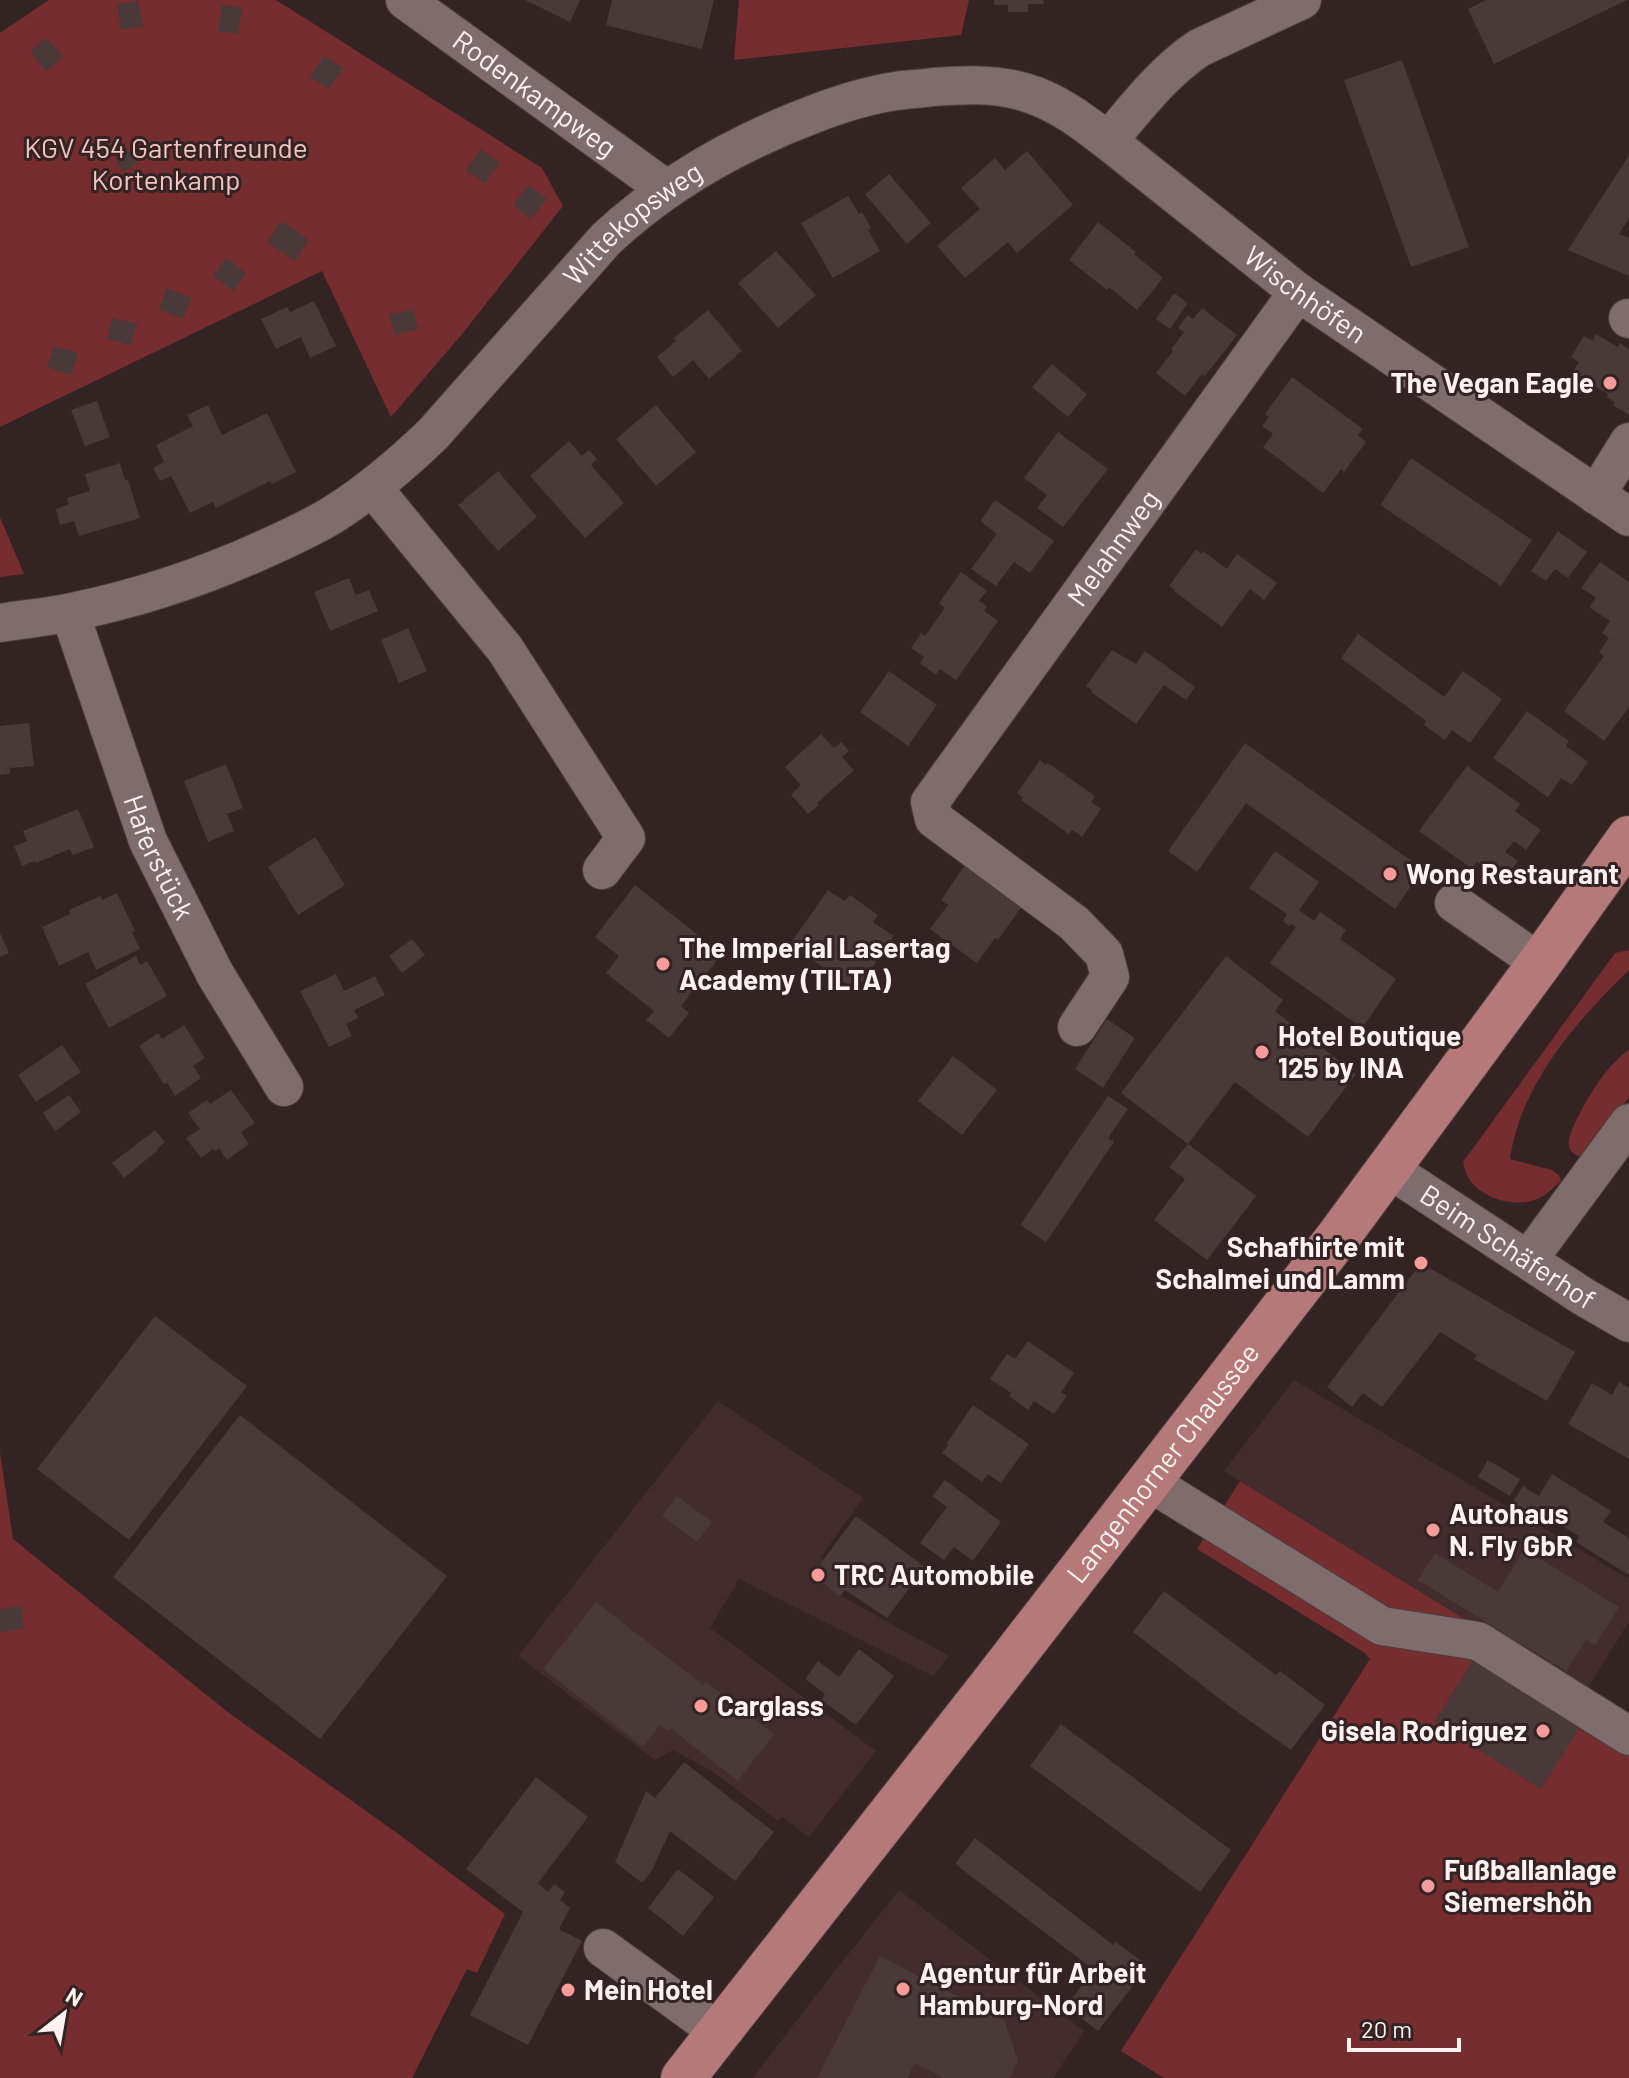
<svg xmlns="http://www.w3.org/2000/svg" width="1629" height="2078" viewBox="0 0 1629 2078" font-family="Barlow,sans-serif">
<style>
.built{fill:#432d2c}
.green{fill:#752d30}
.building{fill:#493938}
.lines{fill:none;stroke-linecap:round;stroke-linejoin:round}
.minor-casing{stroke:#4c3f3e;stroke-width:40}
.major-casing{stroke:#4c3f3e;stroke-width:46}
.minor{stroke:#7f6c6c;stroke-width:38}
.major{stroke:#b57979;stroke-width:44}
.poi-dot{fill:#f59b9a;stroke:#332323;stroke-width:3}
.labels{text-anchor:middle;stroke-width:6;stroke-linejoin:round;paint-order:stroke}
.street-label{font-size:28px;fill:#fdf2f1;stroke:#332323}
.park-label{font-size:28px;fill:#f4c4c3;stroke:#332323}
.poi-label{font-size:28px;font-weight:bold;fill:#fdf2f1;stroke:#332323;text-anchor:start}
</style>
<rect width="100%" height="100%" fill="#332323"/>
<path class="built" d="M1294,1380L1629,1579V1621L1585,1693L1224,1471Z
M718,1401L863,1498L820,1558L851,1581L841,1596L949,1656L933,1676L739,1579L710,1628L876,1751L809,1837L782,1817L778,1821L713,1772L673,1750L655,1760L518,1656Z
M899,1890L1084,2031L1053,2078H753L816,1995Z"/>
<path class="green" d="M49,0H276L542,168L563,206L463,333L391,417L322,271L0,427V33Z
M739,0H969L961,35L734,60Z
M0,517L24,574L0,577Z
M1629,950V970C1576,1022 1521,1083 1510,1159L1552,1170L1559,1175L1561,1181C1553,1188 1545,1197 1535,1200C1513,1208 1477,1197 1467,1175C1465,1171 1464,1166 1463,1162L1615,953Z
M1629,1049V1097L1584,1158C1578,1156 1571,1154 1569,1147C1565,1133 1596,1084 1606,1072C1612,1064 1621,1056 1629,1049Z
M0,1452L13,1539L229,1713L397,1833L505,1914L477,1973L467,1969L412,2078H0Z
M1240,1481L1629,1720V2078H1164L1121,2051L1370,1659L1365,1653L1197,1549Z"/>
<path class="building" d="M525,0H580L570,22Z
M612,0H714L702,49L606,25Z
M994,0H1043L1044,4H1028V12H1008V5H994Z
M1486,0H1627L1494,64L1468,9Z
M138,1L143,26L121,30L117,4Z
M222,5L242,8L238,34L218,31Z
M47,38L63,57L46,71L30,51Z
M324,56L343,68L329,89L310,77Z
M1402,60L1469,247L1411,267L1344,80Z
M481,149L500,163L485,183L466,170Z
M128,150L137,163L123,172L115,158Z
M1027,151L1073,205L1017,253L1008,242L965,278L937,246L980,209L961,188L995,158L1005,170Z
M1629,155V218L1619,234L1629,238V276L1568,250Z
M889,174L931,223L907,244L865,194Z
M529,185L547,199L531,219L513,205Z
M848,196L859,214L862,212L871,228L868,230L880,251L833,278L801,223Z
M282,221L309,240L295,261L267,242Z
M1098,222L1136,252L1134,254L1163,278L1137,310L1109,287L1107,290L1069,260Z
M776,251L816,295L778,328L738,283Z
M226,258L246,273L234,291L213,276Z
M167,288L191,298L183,319L159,309Z
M1174,293L1188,303L1170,329L1156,319Z
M314,301L336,346L310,358L301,337L276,349L261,319L287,307L290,312Z
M1202,308L1237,335L1205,376L1202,374L1185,396L1156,373L1173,351L1171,349L1184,332L1178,328L1188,315L1193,319Z
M413,309L418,329L395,335L389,315Z
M708,310L742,351L709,379L693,360L673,377L657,357L676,341L674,338Z
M112,318L137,324L131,345L107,339Z
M1596,334L1618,347L1620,343L1629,349V415L1613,405L1615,402L1606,397L1608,394L1572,373L1579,362L1571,357L1584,336L1593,341Z
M54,346L78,353L71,375L47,367Z
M1052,364L1087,394L1068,417L1032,387Z
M1292,377L1363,429L1358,435L1366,442L1344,472L1341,469L1323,493L1263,447L1273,434L1262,426L1269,417L1265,414Z
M97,401L110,437L85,446L71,410Z
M208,405L222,435L267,413L296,472L272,484L270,481L216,508L213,502L190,513L171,476L160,481L153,468L164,462L156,445L193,426L187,415Z
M656,405L696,452L656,486L616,439Z
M1058,432L1108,469L1063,527L1037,508L1047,495L1024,478Z
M569,441L582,456L589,450L597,459L591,465L624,503L585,538L530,476Z
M1411,458L1532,540L1501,586L1380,505Z
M120,463L125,480H128L140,518L79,536L74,521L60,525L56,509L69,504L67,498L90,491L85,474Z
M498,471L537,517L498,551L458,505Z
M995,500L1054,541L1030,573L1014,562L996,586L971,569L997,534L980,521Z
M1558,531L1587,552L1568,578L1555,569L1546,581L1531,571Z
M1196,549L1202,554L1203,551L1227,569L1237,554L1277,583L1264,600L1250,589L1222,627L1174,591L1175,590L1169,586Z
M1600,562L1629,582V707L1604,741L1564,711L1604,656L1599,652L1609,638L1602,633L1610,621L1589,607L1596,598L1581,588Z
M961,572L987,591L979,601L987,606L984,611L998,621L956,680L940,669L936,675L920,663L924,657L911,648L921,633L925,636L945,608L939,603Z
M349,578L356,595L369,590L378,611L330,631L314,592Z
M408,628L427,671L399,683L381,640Z
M1358,634L1444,697L1463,671L1502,699L1470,743L1452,730L1445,740L1424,725L1426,721L1341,658Z
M1112,650L1136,664L1145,651L1195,687L1186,700L1164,685L1136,724L1091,692L1092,690L1086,686Z
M889,671L937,705L908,746L860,712Z
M1527,711L1569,741L1566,746L1588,762L1572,785L1561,778L1548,797L1493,758Z
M29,723L34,766L10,768V774L0,775V726Z
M821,734L834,748L841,742L849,751L842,757L854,770L817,803L819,805L808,814L791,795L801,785L785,767Z
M1245,743L1423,869L1395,909L1246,803L1197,872L1168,851Z
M1040,760L1046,765L1048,763L1095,796L1091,802L1101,809L1082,837L1072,830L1069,834L1021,800L1023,798L1017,793Z
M226,764L243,808L227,814L234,831L208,842L184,781Z
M1467,766L1520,804L1515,811L1541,830L1526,850L1514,841L1505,852L1518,861L1503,880L1477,862L1472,869L1419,831Z
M78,809L94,847L73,855L70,849L36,863L35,861L22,866L14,846L27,841L23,831Z
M315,837L345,885L298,915L268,867Z
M1275,851L1319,882L1299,910L1314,921L1320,912L1346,930L1340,939L1396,979L1362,1028L1270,963L1296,927L1291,924L1289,926L1283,921L1287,914L1249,888Z
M969,859L1027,899L998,940L995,938L977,963L930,929L948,905L941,900Z
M635,885L722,954L681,1006L689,1013L669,1038L646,1020L654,1011L606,973L619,956L595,937Z
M828,890L845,901L850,895L878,915L873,922L894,936L856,991L790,944Z
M117,893L135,931L132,932L140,949L96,970L88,952L59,966L42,927L70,914L69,910L100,896L102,900Z
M0,933L9,953L0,957Z
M412,939L425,955L402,973L389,956Z
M136,956L140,965L147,961L167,996L109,1028L85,984Z
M1226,956L1283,1000L1275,1011L1356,1074L1308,1137L1235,1082L1188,1144L1256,1196L1207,1260L1154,1220L1185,1179L1169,1167L1188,1144L1121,1093Z
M336,974L344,991L375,976L385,995L354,1010L358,1018L346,1024L352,1036L329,1047L300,991Z
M1107,1019L1135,1038L1103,1088L1075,1069Z
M184,1025L205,1058L193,1066L201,1078L175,1096L167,1083L164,1084L139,1046L158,1033L162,1039Z
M62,1045L81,1072L36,1102L18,1075Z
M953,1056L997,1090L962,1135L918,1101Z
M231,1090L255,1123L241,1132L249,1144L227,1160L219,1148L215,1151L213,1149L201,1158L186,1138L200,1129L188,1113L207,1100L210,1104Z
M69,1095L81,1112L55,1131L43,1113Z
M1108,1096L1128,1109L1108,1138L1114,1142L1046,1242L1020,1225Z
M155,1130L165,1142L157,1149L158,1150L124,1178L112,1163Z
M1421,1263L1575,1352L1547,1401L1474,1359L1477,1355L1440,1332L1382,1407L1363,1393L1352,1407L1327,1387Z
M155,1316L247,1386L129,1540L37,1469Z
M1028,1341L1074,1373L1061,1392L1067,1396L1054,1414L1034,1401L1028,1410L1009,1396L1011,1393L990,1379L1007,1354L1015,1359Z
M1619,1382L1629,1388V1459L1568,1424L1592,1383L1612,1395Z
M973,1405L1029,1444L1001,1483L988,1474L982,1482L942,1453L948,1445L946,1444Z
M240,1415L447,1576L320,1739L113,1577Z
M1488,1460L1520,1479L1510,1496L1478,1477Z
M1552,1474L1611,1511L1603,1522L1629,1538V1575L1576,1542L1579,1536L1532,1508L1529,1513L1512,1503L1523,1486L1539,1496Z
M945,1480L1001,1522L973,1561L954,1547L944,1560L920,1543L947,1507L932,1496Z
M677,1496L712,1522L697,1542L662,1516Z
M856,1516L925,1567L887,1618L845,1590L840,1596L812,1575Z
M1524,1549L1619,1607L1595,1645L1586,1640L1566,1671L1418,1580L1435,1553L1498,1592Z
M1164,1591L1276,1675L1280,1671L1325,1705L1291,1750L1229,1706L1133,1632Z
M596,1602L703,1685L706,1682L774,1734L738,1781L670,1728L668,1731L660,1725L643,1747L543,1669Z
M21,1606L24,1629L0,1632V1609Z
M859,1649L894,1676L856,1725L821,1700L825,1694L805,1679L818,1661L839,1677Z
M1477,1654L1584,1721L1541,1789L1434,1722Z
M1061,1724L1231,1850L1200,1892L1030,1766Z
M684,1762L774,1832L735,1881L670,1831L652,1870L642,1883L615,1862L646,1791L655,1798Z
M536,1777L588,1817L538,1883L548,1892L554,1884L565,1892L560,1900L570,1908L559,1929L582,1941L528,2045L470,2015L523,1912L466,1869Z
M975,1838L1113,1945L1116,1942L1148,1966L1098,2031L1066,2006L1094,1970L955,1864Z
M678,1869L714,1897L683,1936L648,1908Z
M880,1956L1005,2021L1018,2061L1009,2078H944L915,2063L907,2078H817Z"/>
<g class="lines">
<g class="minor-casing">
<g id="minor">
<path id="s1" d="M405,0L666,189"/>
<path id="s2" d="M1108,141L1298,292L1629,517"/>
<path d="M1628,318L1629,319"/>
<path d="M373,488L505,649L626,838L602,870"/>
<path d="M1596,495L1629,442"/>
<path id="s3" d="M70,613L148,841L215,974L284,1087"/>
<path id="s4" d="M0,623C24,619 49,617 72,612C140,598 206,576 269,547C291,537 313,527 334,514C370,491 402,464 433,434L606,239C666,183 737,143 814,114C840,104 869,95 896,91C908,89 921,89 933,87C963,85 994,83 1024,92C1056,101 1082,121 1108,141C1136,108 1163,72 1199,48L1302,0"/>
<path d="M1454,903L1540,963"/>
<path id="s5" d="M1077,1027L1110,977L1104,954L1074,923L934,819L930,802L1298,292"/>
<path id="s6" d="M1389,1169L1584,1297L1629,1323"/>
<path d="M1528,1260L1629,1123"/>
<path d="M1149,1482L1382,1626L1478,1641L1629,1736"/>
<path d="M603,1948L719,2032"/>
</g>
</g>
<g class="major-casing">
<g id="major">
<path id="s7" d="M683,2078L989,1688L1338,1237L1540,963L1629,838"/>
</g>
</g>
<use href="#minor" class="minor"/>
<use href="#major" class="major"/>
</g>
<g class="poi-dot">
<circle cx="1610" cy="383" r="8"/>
<circle cx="1390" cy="874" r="8"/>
<circle cx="663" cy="964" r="8"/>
<circle cx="1262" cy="1052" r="8"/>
<circle cx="1421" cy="1263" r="8"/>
<circle cx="1433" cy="1530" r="8"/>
<circle cx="818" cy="1575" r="8"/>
<circle cx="701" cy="1706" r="8"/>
<circle cx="1543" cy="1731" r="8"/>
<circle cx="1428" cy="1886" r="8"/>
<circle cx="903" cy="1989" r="8"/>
<circle cx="568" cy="1990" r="8"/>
</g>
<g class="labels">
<g class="street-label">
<text dy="10" stroke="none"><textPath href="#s1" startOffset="160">Rodenkampweg</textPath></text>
<text dy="10" stroke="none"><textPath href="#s4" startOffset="772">Wittekopsweg</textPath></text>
<text dy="10" stroke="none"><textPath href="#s2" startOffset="250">Wischhöfen</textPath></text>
<text dy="10" stroke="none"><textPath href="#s5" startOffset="632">Melahnweg</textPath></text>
<text dy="10" stroke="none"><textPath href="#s3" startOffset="260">Haferstück</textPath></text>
<text dy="10" stroke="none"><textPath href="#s6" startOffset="142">Beim Schäferhof</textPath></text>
<text dy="10" stroke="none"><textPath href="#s7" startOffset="780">Langenhorner Chaussee</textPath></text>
</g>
<g class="park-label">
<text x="166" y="158">KGV 454 Gartenfreunde<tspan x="166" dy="32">Kortenkamp</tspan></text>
</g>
<g class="poi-label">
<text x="1594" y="393" text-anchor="end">The Vegan Eagle</text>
<text x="1406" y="884">Wong Restaurant</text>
<text x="679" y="958">The Imperial Lasertag<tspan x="679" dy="32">Academy (TILTA)</tspan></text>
<text x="1278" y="1046">Hotel Boutique<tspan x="1278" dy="32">125 by INA</tspan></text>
<text x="1405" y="1257" text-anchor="end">Schafhirte mit<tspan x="1405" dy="32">Schalmei und Lamm</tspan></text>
<text x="1449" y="1524">Autohaus<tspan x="1449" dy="32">N. Fly GbR</tspan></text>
<text x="834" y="1585">TRC Automobile</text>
<text x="717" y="1716">Carglass</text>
<text x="1527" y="1741" text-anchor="end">Gisela Rodriguez</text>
<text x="1444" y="1880">Fußballanlage<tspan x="1444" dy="32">Siemershöh</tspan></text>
<text x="919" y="1983">Agentur für Arbeit<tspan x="919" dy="32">Hamburg-Nord</tspan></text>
<text x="584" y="2000">Mein Hotel</text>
</g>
</g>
<g transform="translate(64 2014) rotate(31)" stroke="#332323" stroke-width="6" paint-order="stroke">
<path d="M0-6L14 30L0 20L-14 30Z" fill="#fdf2f1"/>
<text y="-12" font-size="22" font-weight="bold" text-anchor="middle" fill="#fdf2f1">N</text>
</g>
<path d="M1349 2038v12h110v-12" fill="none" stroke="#fdf2f1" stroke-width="4"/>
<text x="1361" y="2038" font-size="24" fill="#fdf2f1" stroke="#332323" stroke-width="6" paint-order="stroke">20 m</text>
</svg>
